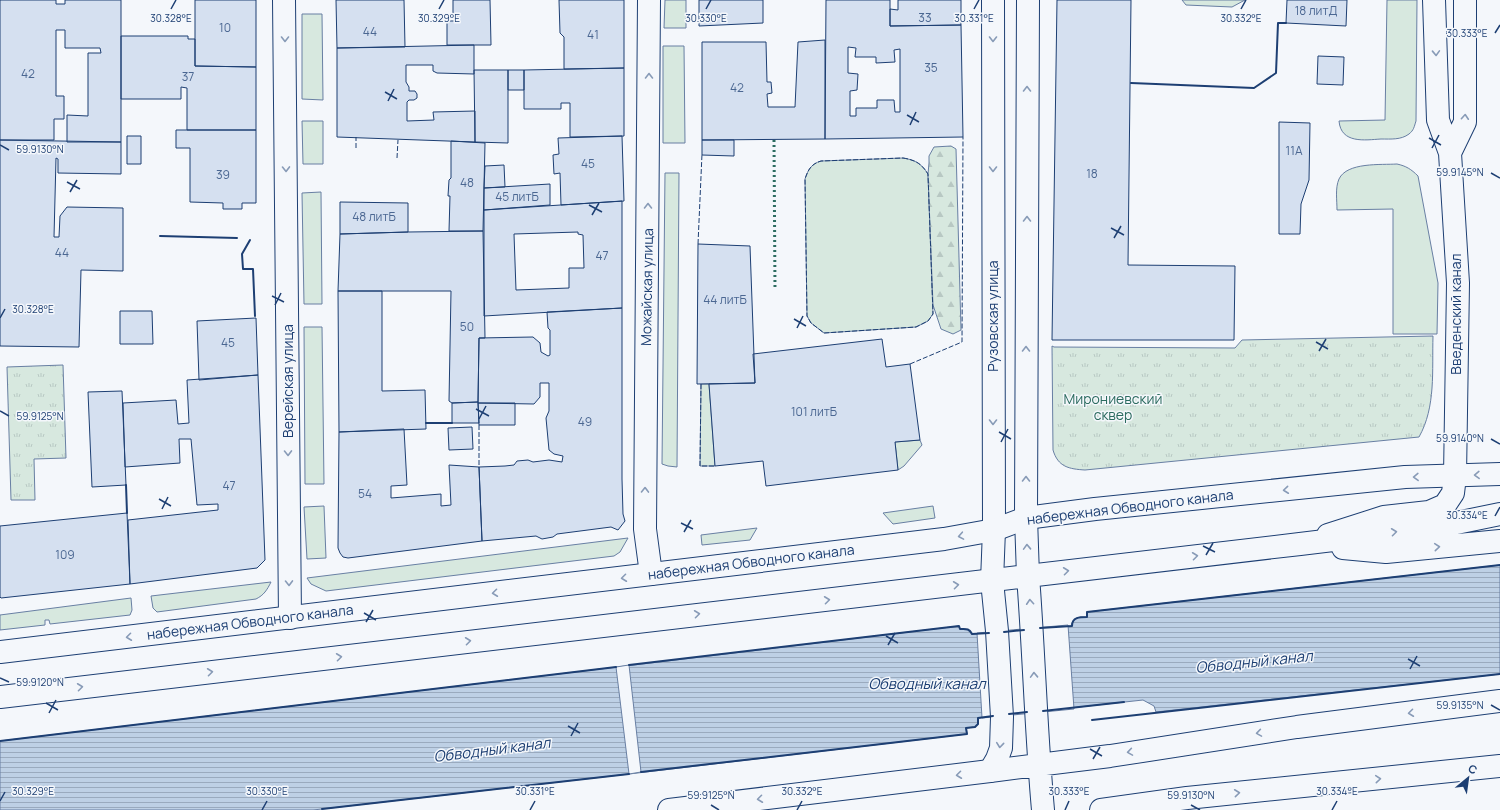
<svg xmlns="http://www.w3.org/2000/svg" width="1500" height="810" viewBox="0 0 1500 810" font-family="Manrope,sans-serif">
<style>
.grass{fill:#d7e8df;stroke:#687fa3}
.forest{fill:url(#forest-firs);stroke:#687fa3}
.park{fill:url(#park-tufts);stroke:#687fa3}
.water{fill:url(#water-rules);stroke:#687fa3}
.pier{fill:#f4f7fb;stroke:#687fa3}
.building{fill:#d5e0f0;stroke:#1d3f73;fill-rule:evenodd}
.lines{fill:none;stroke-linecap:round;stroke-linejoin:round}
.minor-casing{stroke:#1d3f73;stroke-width:24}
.major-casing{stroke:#1d3f73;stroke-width:24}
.minor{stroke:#f4f7fb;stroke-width:22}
.major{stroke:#f4f7fb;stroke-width:22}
.hedge{stroke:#2c6c60;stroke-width:3;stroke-dasharray:2 3;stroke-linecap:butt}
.fence{stroke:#1d3f73;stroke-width:1;stroke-dasharray:5 2;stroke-linecap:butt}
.wall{stroke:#1d3f73;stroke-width:2}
.oneway{stroke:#889bb7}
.ticks{fill:none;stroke:#1d3f73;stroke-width:1.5}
.labels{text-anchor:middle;stroke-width:3;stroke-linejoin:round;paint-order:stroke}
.number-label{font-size:12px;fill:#4b6792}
.street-label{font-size:14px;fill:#1d3f73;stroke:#f4f7fb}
.park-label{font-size:14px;fill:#2c6c60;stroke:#f4f7fb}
.water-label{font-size:15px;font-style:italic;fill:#1d3f73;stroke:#f4f7fb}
.ticks-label{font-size:10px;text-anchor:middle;fill:#1d3f73;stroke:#f4f7fb;stroke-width:3;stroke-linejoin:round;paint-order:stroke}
</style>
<defs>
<pattern id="forest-firs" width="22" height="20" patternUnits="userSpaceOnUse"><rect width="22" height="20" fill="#d7e8df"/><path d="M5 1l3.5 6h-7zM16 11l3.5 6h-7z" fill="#b8c8c3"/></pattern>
<pattern id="park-tufts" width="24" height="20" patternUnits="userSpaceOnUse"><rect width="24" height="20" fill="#d7e8df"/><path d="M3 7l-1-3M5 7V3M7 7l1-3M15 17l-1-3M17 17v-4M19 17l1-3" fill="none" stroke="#b8c8c3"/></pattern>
<pattern id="water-rules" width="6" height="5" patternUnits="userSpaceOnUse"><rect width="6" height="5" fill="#bed0e5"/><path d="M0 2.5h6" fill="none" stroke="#9aaabe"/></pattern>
</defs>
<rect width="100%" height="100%" fill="#f4f7fb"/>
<path class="grass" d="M665,0H686V28H664Z
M1182,0H1245L1232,7L1186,5Z
M1387,0H1417L1416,121C1414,127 1414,130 1409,134C1401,140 1391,139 1381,139C1365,140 1341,144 1339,121L1385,120Z
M302,14H322L323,100L302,99Z
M663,46H684L685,143H663Z
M302,121H323V164H303Z
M903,158C915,160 921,163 928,174L933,314L928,321L916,327L824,333L811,323L807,316L805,179C808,170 811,164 821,161Z
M1397,164C1406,166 1411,169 1418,176L1438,283L1437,334H1393V209L1337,210C1337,200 1335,188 1339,179C1347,162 1381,165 1397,164Z
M665,173H679L677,467L668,466L662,464Z
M321,192L322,304H304L302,193Z
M304,327H322L324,484H305Z
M701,384H709L715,466H700Z
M920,440L922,445L904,466L898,470L895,442Z
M324,506L326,558L307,559L304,507Z
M933,506L935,518L893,524L883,513Z
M757,528L750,540L702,545L701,535Z
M628,538L620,552L614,556L326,591L311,584L307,578Z
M271,582C267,590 264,595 256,599L157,612L153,608L151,596Z
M131,598L132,610L130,615L50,624L49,620H45V625L0,630V615Z"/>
<path class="forest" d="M951,146L956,149L961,330L953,334L941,329L933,305L928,174L929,163V156L934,147Z"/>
<path class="park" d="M1433,336C1432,370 1436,407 1419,437L1085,470C1069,469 1058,467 1053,450L1052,346L1054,347L1235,348L1242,340Z
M63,365L66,458L34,459L35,500H11L7,367Z"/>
<path class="water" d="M1500,565V674L1156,712L1154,706L1143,700L978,718V724L975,727L966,728L967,734L629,774L313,810H0V741L959,626L960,629C966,629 969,629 973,634L1071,626C1073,617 1079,617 1087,617V612Z"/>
<path class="pier" d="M1068,625L1074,709L982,718L977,633Z
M629,665L641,772L629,774L616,667Z"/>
<path class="building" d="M0,0H56V4H65V0H121V142H67V115L88,116V53H101L100,48H65V30H56V96H64V119H54V140H0Z
M195,0H256V67L195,66Z
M336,0H404L405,47L337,48Z
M453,0H490L491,45H447V21H457V15H453Z
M559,0H624V68L564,69V37L560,33Z
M699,0H763V23L699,26Z
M826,0H890V26L961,25L963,137L825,139ZM848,47L856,48L855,57H876V63L895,62L894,50L900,49V112H895L894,100H877V108H856V116H850V91L857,90L858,74L848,73Z
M898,0H961V25L890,26V9L898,10Z
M1057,0H1131L1128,265L1235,266L1234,340H1052Z
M1287,0H1347L1346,26L1286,23Z
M121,36H188V39H195V66L256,67V130H187V88L181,87V99H121Z
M825,40V139L702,140V42H766L767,82H771L772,93L767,94L768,107H795L798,42Z
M474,45V74L437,73L433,71V65H406V82L409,87V91H415L417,94V98L414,100H409L407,102V121L434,120L433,112L475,111V142L337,137V48Z
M1318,56L1344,57L1343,85L1317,84Z
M624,68V136L570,137V103H561V109H524V70Z
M474,70H508V143L475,142Z
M508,70H524V90H508Z
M1279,122L1310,123L1309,180L1301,204L1300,234H1279Z
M176,130H256V203H242V209H223V203L190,202V148H176Z
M127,136H141V164H127Z
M622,136L624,201L561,205L560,173L554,174L553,155L559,154L558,138Z
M0,140L121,142V174L58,173V159L56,158L54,237H59L60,216L67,207L123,208V271L81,270L79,347L0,346Z
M702,140H734V156L702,155Z
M451,141L485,143L483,231H449L450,196H448L449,180L451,178Z
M504,165L505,187L484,188L485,166Z
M550,184V205L484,210V188Z
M622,201V308L484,316V210ZM578,232V234L583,235L584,268H569V288L516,290L514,234Z
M340,202L408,203V232L340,234Z
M483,231L485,338H479L478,402L452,403L449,401L451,291H338L340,234L408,232Z
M698,244L750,246L755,383L697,384Z
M338,291H382V391L425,390L426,429L339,432Z
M622,308V479L623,514L625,521L618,530L611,527L557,534L553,537L542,539L536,536L482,541L479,467L505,466L514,465L517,461L528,460L533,462L549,460L562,462L563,456L554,454L549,450L546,418L549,411V383H540V397L534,404L478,403L479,338L533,337L540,343L541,352L548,356L550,355V330L548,328L547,312Z
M120,311H152L153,344H120Z
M256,318L258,375L199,380L197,321Z
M882,339L886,367L910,364L920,440L895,442L898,470L766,486L763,461L715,466L709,384L755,383L753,354Z
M258,375L265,560L257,568L130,584L128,520L218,510V504L197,505L191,439H179L180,463L125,467L123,403L176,400L178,424L189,423L187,380Z
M122,391L126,485L92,487L88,392Z
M478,402L479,423H452V403Z
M478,403H515V425H479Z
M472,427L473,449L449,450L448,428Z
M404,429L407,485L391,486V498L441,494V506L451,505L449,465L479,467L482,541L348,558L343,557L340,553L338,548L339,432Z
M127,513L130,584L1,598L0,597V526Z"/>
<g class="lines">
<g class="minor-casing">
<path id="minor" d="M284,0L290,618
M649,0L645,529L651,574
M1028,0L1026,518L1028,576
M1450,153L1465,122V0
M1328,535L1384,517L1429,512L1445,505L1453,493L1455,476L1458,283L1450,153L1438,120L1434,0
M990,771L997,759L1001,748L1002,717L997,631L992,581L994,530L993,0"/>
</g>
<g class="major-casing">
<path id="major" d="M1343,548L1386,552L1500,541
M1028,576C1034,654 1036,732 1043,810
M0,652L944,539L994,530L1026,518L1095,509L1405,477L1500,474
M0,697L1300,544L1432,528L1500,514
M669,810L990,771L1110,756L1297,727L1500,701
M1101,810L1187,798L1500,766"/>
</g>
<use href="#minor" class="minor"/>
<use href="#major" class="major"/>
<path class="hedge" d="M774,140L775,290"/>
<path class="fence" d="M356,148V137
M397,158L398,140
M903,158C915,160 921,163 928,174L933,314L928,321L916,327L824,333L811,323L807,316L805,179C808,170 811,164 821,161Z
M698,244L702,154
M910,364L962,342L963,137
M701,384L700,466H715
M479,425V467"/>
<path class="wall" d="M1131,83L1254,88L1276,73L1278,23H1286
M160,236L237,238
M250,240L242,254L243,269H253L255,316
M426,423H452
M126,485L127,513
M1040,628L1072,626C1072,617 1080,617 1087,617V612L1500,565
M1004,632L1024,630
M629,665L959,626L960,629C966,629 969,628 972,634L989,633
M1043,711L1124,702
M1009,714L1027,712
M1092,720L1500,674
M0,741L616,667
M641,772L967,734L966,728L975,727L978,724V718L993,716
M322,809L629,774"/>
</g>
<defs><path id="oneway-chevron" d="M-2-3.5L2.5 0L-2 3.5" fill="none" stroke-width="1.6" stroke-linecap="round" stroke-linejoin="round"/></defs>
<g class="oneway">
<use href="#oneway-chevron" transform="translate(285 39) rotate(90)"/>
<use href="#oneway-chevron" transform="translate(993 39) rotate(90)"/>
<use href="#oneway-chevron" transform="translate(1436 53) rotate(88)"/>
<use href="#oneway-chevron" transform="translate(649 76) rotate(-90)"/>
<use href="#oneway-chevron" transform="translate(1027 89) rotate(-90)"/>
<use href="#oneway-chevron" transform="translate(1465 117) rotate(-86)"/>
<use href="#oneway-chevron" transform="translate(286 169) rotate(89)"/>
<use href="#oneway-chevron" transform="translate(993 169) rotate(90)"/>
<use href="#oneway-chevron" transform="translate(648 206) rotate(-90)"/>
<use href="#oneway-chevron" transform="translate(1027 219) rotate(-90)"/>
<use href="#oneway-chevron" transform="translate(1026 349) rotate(-90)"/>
<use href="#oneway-chevron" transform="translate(993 422) rotate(90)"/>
<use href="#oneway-chevron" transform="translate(288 453) rotate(89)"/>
<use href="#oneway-chevron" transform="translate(1477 475) rotate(178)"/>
<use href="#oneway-chevron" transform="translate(1416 477) rotate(178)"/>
<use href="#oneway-chevron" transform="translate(1026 479) rotate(-90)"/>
<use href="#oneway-chevron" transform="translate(645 490) rotate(-89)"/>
<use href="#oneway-chevron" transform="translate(1286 490) rotate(174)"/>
<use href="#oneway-chevron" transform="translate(1394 532) rotate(-7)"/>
<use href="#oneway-chevron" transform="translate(961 536) rotate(170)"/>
<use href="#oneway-chevron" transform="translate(1027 547) rotate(-92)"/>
<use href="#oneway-chevron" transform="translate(1437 547) rotate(-5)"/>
<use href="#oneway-chevron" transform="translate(1195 556) rotate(-7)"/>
<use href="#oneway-chevron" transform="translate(1066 571) rotate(-7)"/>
<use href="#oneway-chevron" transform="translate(624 578) rotate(173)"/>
<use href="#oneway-chevron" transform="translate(289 583) rotate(89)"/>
<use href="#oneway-chevron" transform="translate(956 585) rotate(-7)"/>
<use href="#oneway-chevron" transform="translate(495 593) rotate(173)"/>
<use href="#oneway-chevron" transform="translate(827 600) rotate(-7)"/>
<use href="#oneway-chevron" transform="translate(1030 602) rotate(-94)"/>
<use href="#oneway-chevron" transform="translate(697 614) rotate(-7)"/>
<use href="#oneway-chevron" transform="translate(129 637) rotate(173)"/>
<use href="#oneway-chevron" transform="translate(468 641) rotate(-7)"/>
<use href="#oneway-chevron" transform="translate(339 657) rotate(-7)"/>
<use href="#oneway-chevron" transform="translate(210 672) rotate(-7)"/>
<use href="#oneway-chevron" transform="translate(1034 675) rotate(-92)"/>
<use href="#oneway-chevron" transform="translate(80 687) rotate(-7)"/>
<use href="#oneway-chevron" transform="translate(1411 713) rotate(173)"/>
<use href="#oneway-chevron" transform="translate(1259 733) rotate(171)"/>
<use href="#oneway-chevron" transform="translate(1000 745) rotate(96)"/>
<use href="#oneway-chevron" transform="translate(1130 752) rotate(171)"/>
<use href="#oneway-chevron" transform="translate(959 775) rotate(173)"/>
<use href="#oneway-chevron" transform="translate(1378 779) rotate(-5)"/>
<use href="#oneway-chevron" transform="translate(1237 793) rotate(-6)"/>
<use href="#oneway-chevron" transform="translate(760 799) rotate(173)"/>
</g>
<path class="ticks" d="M171,9L176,0M439,9L444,0M706,9L711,0M974,9L979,0M1241,9L1246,0M1495,33L1500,25M385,92L397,99M388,101L394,89M907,115L919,122M910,125L916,112M1429,138L1441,145M0,145L9,150M1432,148L1439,135M1491,173L1500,178M67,182L80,189M70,192L77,180M589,205L602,212M592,215L599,203M1111,228L1124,235M1114,238L1121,226M272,296L284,302M275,305L281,293M0,318L5,309M794,319L806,326M797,328L803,316M1316,342L1328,349M1319,351L1326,339M476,409L489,416M0,411L9,416M479,419L486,406M999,432L1011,439M1491,439L1500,444M1001,442L1008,429M159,499L171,506M162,509L168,497M1495,516L1500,507M681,523L693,529M684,532L691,520M1203,546L1215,552M1206,555L1213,543M364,613L376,620M366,622L373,610M886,636L898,643M888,645L895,633M1408,659L1420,666M1410,669L1417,656M0,678L9,682M46,703L58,710M1491,705L1500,710M49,713L56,700M568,726L580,733M571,736L578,723M1090,749L1102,756M1093,759L1100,747M0,801L5,792M711,805L719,810M1191,805L1200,810M262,810L267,801M530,810L535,801M797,810L802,801M1065,810L1069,801M1332,810L1337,801"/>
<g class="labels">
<g class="number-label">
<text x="1316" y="15">18 литД</text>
<text x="925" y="22">33</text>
<text x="225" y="32">10</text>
<text x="370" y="36">44</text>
<text x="593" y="39">41</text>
<text x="931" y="72">35</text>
<text x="28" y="78">42</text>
<text x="188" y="81">37</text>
<text x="737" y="92">42</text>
<text x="1294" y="155">11А</text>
<text x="588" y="168">45</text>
<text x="1092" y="178">18</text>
<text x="223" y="179">39</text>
<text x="467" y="187">48</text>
<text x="517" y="201">45 литБ</text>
<text x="374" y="221">48 литБ</text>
<text x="62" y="257">44</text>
<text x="602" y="260">47</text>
<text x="725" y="304">44 литБ</text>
<text x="467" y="331">50</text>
<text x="228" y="347">45</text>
<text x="814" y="416">101 литБ</text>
<text x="585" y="426">49</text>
<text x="229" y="490">47</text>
<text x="365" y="498">54</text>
<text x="65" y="559">109</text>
</g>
<g class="street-label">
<text transform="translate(647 287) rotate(-89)" y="5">Можайская улица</text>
<text transform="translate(1456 314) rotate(-90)" y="5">Введенский канал</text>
<text transform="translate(993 316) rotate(-90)" y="5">Рузовская улица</text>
<text transform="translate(288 381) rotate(-90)" y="5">Верейская улица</text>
<text transform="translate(1130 507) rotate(-7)" y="5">набережная Обводного канала</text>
<text transform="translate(751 562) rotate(-7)" y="5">набережная Обводного канала</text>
<text transform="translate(250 622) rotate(-7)" y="5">набережная Обводного канала</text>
</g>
<g class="park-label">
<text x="1113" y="404">Мирониевский<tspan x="1113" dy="16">сквер</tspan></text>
</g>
<g class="water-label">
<text transform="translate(1254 662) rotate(-6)" y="5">Обводный канал</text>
<text x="927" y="689">Обводный канал</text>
<text transform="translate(492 750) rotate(-7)" y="5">Обводный канал</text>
</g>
</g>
<g class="ticks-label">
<text x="171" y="22">30.328°E</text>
<text x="439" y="22">30.329°E</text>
<text x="706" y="22">30.330°E</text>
<text x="974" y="22">30.331°E</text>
<text x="1241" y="22">30.332°E</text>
<text x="1467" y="37">30.333°E</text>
<text x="40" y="153">59.9130°N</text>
<text x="1460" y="176">59.9145°N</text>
<text x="33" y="313">30.328°E</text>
<text x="40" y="420">59.9125°N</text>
<text x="1460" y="442">59.9140°N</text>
<text x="1467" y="519">30.334°E</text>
<text x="40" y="686">59.9120°N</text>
<text x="1460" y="709">59.9135°N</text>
<text x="267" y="795">30.330°E</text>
<text x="535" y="795">30.331°E</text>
<text x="802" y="795">30.332°E</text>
<text x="1069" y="795">30.333°E</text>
<text x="1337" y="795">30.334°E</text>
<text x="33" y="795">30.329°E</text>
<text x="711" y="799">59.9125°N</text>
<text x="1191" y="799">59.9130°N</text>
</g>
<g transform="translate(1468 778) rotate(29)" stroke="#f4f7fb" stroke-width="3" paint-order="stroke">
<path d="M0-3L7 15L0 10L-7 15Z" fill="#1d3f73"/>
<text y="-6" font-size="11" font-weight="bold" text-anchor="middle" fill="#1d3f73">С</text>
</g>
</svg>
